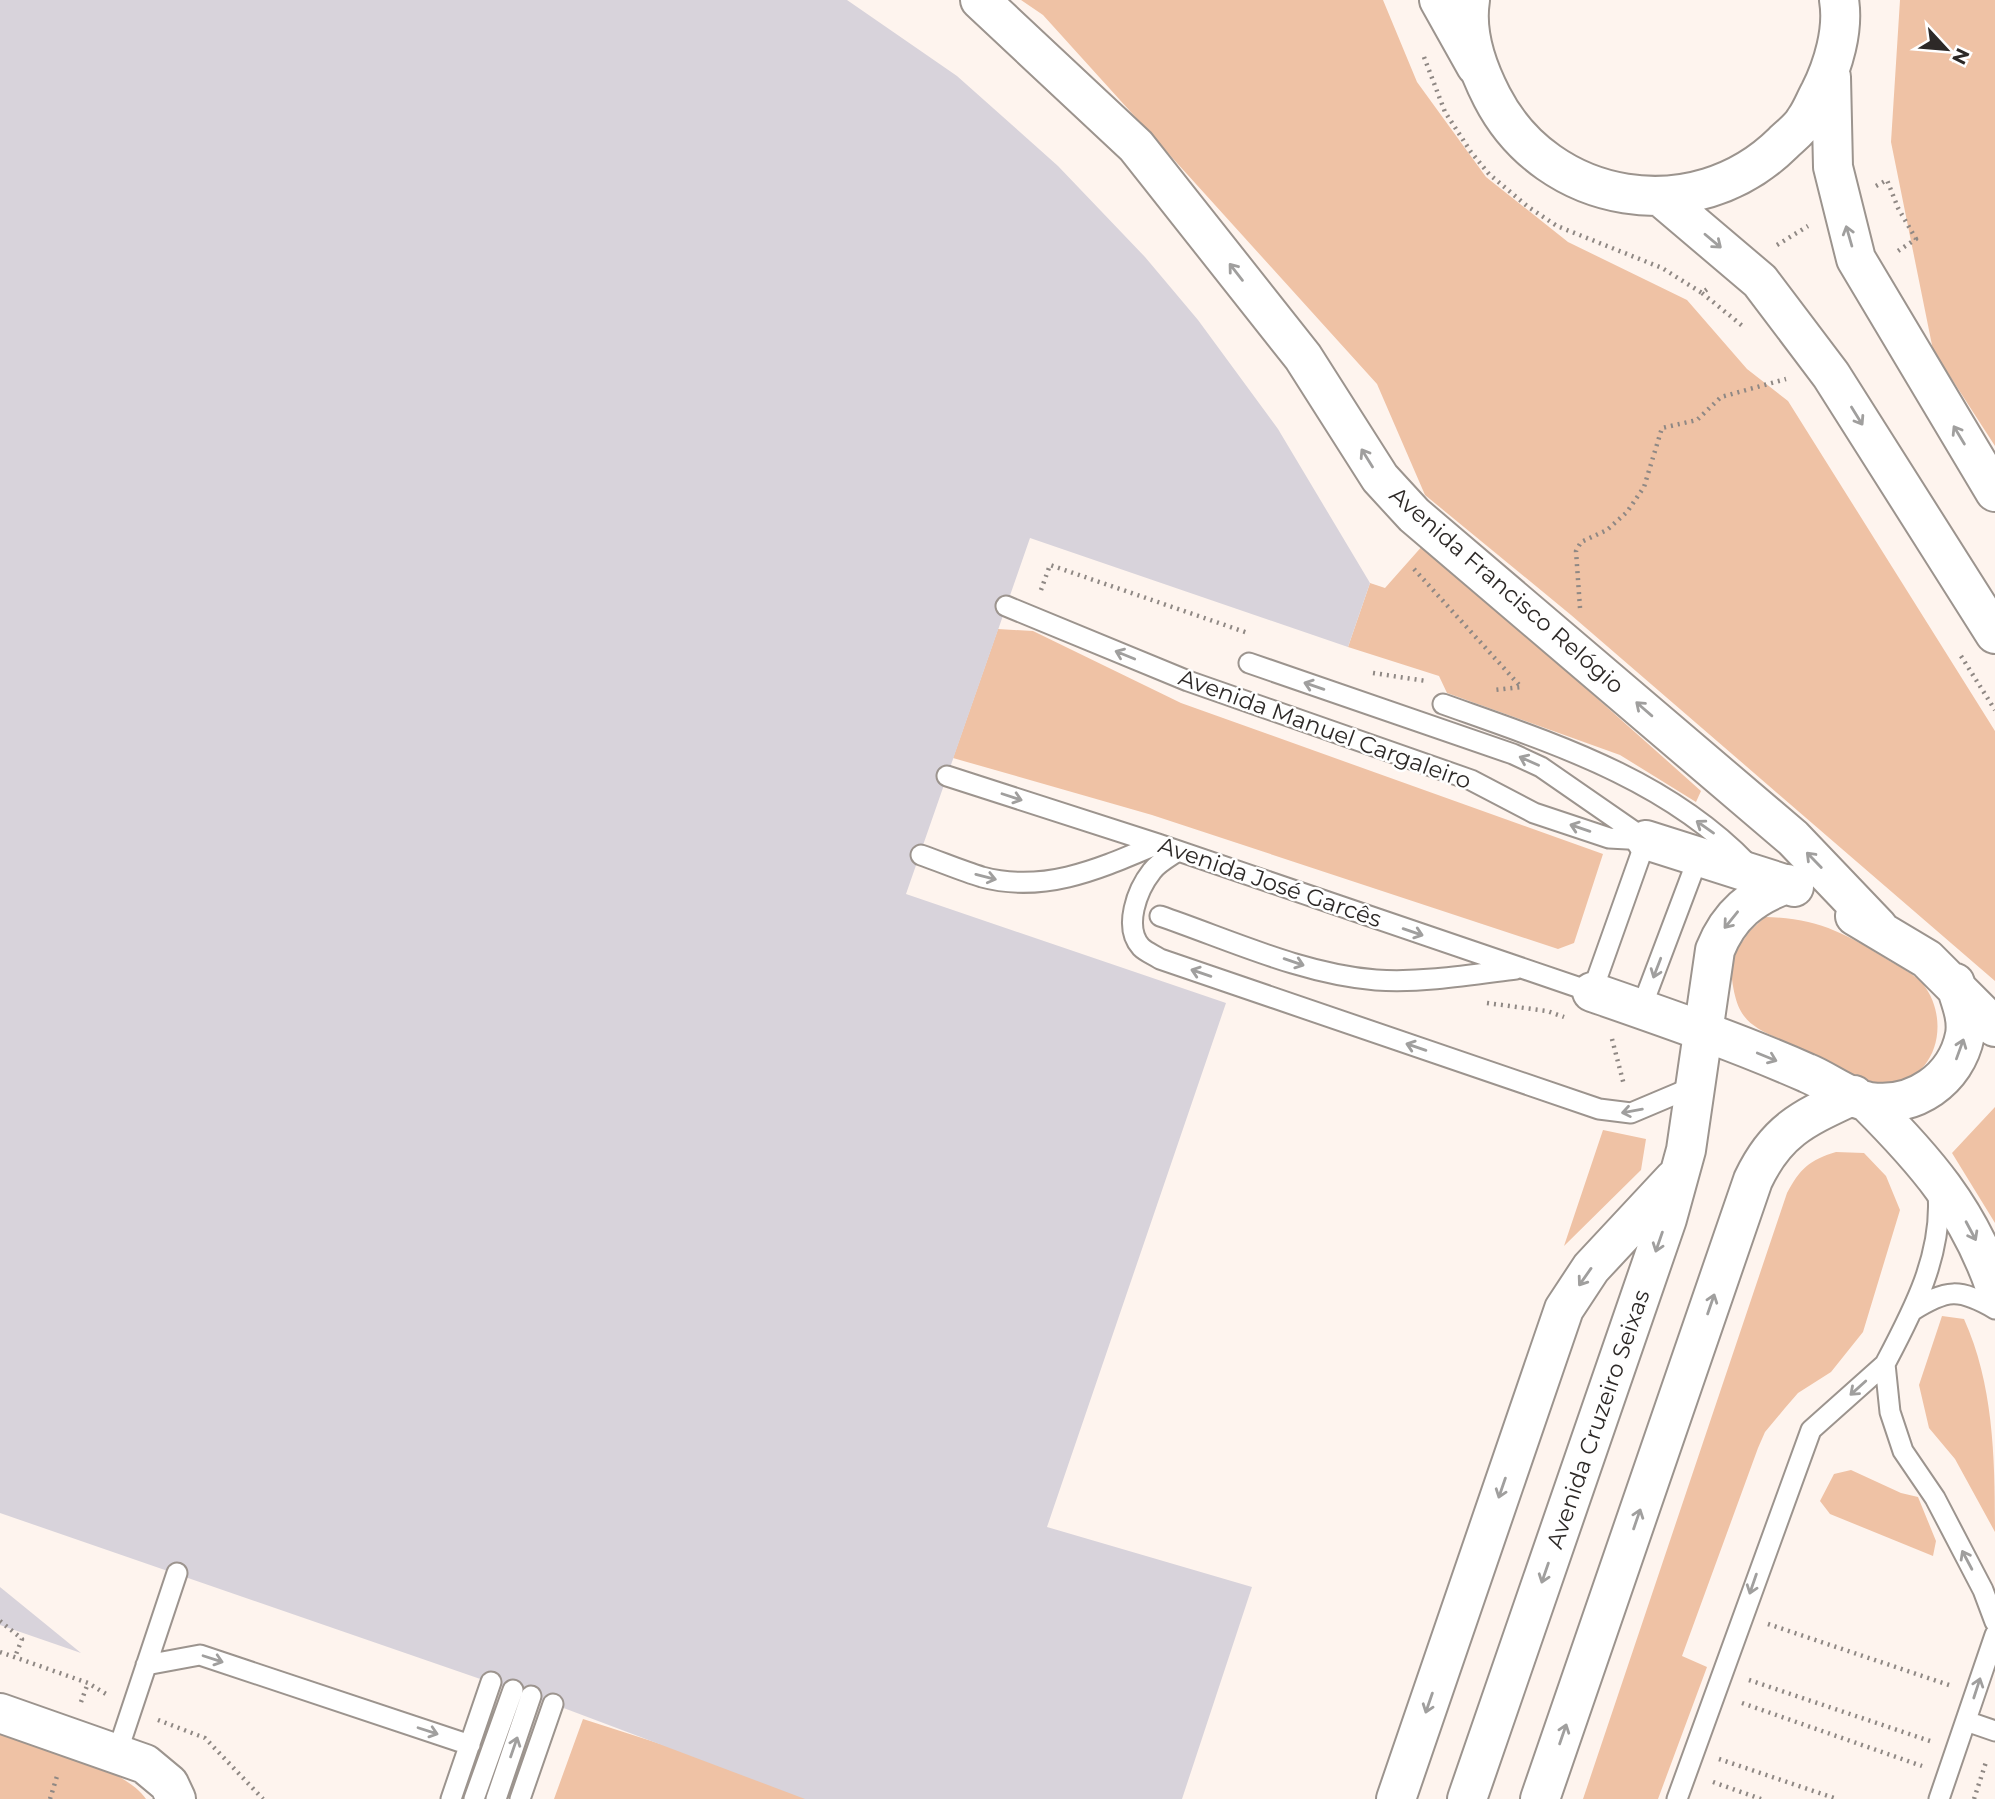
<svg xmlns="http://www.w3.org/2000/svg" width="1995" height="1799" viewBox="0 0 1995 1799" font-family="Montserrat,sans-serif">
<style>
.green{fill:#efc2a5}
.building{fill:#d8d3db}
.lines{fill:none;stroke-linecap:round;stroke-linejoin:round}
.service-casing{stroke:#9c948e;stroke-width:23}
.minor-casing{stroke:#9c948e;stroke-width:42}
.tertiary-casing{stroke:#9c948e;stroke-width:42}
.secondary-casing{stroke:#9c948e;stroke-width:42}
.path{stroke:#8f8884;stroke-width:4.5;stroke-dasharray:2 5;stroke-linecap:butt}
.service{stroke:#fff;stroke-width:19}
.minor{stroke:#fff;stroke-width:38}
.tertiary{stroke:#fff;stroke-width:38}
.secondary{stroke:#fff;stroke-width:38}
.oneway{stroke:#a09f9e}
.labels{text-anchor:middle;stroke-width:5;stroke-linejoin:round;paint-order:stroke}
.street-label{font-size:23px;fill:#2d2927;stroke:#fff}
</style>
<rect width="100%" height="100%" fill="#fef4ee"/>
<path class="green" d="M1021,0H1383L1417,82L1486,177L1568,242L1687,300L1747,369L1788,401L1995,731V981L1571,615L1425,495L1377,384L1043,15Z
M1900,0H1995V446L1933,350L1891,142Z
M1424,544L1701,791L1696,802L1620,755L1447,693L1439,676L1348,647L1370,583L1385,588Z
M998,629L1033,631L1181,703L1603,854L1574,943L1558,949L1152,815L953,758Z
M1765,917C1817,918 1845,933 1888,960C1900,967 1914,974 1923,984C1955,1025 1932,1093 1874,1082C1853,1078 1822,1058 1802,1049C1745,1024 1735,1024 1730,959L1750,931Z
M1995,1107V1223L1952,1153Z
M1603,1130L1646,1139L1641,1170L1564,1246Z
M1836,1152L1864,1153L1886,1176L1900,1210L1863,1332L1831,1372L1798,1393L1785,1408L1765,1432L1758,1448L1682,1656L1707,1667L1658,1799H1583L1787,1193C1800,1169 1809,1160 1836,1152Z
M1942,1316L1964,1319C1994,1385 1995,1461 1995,1532L1955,1459L1929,1428L1919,1385Z
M1851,1470L1901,1493L1918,1497L1936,1541L1933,1556L1830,1514L1820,1501L1834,1474Z
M583,1719L832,1799H554Z
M0,1734C39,1747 125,1767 146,1799H0Z"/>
<path class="building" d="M0,0H847L957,76L1058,166L1145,257L1198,320L1278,429L1370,583L1348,647L1030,538L906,894L1226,1003L1047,1527L1252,1587L1182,1799H805L553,1704L0,1513Z
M0,1587L81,1653L0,1625Z"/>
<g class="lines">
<g class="service-casing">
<path id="service" d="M1006,606L1188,681L1471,780L1534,813L1609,838L1646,840
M1249,663L1513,754L1541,767L1645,839
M1443,704C1552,743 1665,778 1748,864
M947,776L1158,844L1592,992L1646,840
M1178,851C1169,857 1158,863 1152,871C1137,890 1123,927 1141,947C1146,952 1154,955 1160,959L1599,1109L1631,1113L1695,1086
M921,855C941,862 962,871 982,877C1045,894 1101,868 1158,844
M1160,916C1230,940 1302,974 1376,980C1423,983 1470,975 1516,969
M1641,1009L1698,858
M1912,1311C1947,1289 1959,1288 1995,1309
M1885,1364C1913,1311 1943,1255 1938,1193
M146,1665L200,1655L470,1745
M1966,1721L1995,1731
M117,1753L177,1573
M451,1799L491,1682
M474,1799L513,1690
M496,1799L531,1696
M520,1799L553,1704
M1677,1799L1811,1430L1885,1364L1890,1412L1903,1451L1935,1498L1983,1590L1995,1622
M1939,1799L1995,1635"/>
</g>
<g class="minor-casing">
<path id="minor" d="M980,0L1136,146L1303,357L1380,478L1414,515L1793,838L1878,927
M1646,840L1794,887
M1855,916L1927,959L1995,1027
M1592,992C1664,1017 1737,1042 1807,1073C1827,1081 1849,1099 1870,1102C1914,1108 1956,1080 1965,1035C1968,1017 1960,1000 1955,983
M1867,1102C1925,1160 1968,1209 1995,1287
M1396,1799L1564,1309L1591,1268L1674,1179
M1467,1799L1667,1219L1686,1150L1715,950C1729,915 1752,896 1787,884
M1540,1799L1753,1180C1777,1129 1805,1118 1854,1095"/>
</g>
<g class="tertiary-casing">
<path id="tertiary" d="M1439,0L1476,66"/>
</g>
<g class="secondary-casing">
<path id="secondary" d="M1470,0C1465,32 1477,68 1492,97C1548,206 1695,230 1783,143C1790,136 1800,129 1805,120C1811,112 1815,101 1820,92C1833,66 1844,30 1839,0
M1831,77L1833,167L1856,259L1995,492
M1661,197L1760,281L1831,375L1995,634
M0,1713L145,1764L169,1784L176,1799"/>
</g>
<path class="path" d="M1424,57L1445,112L1471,152L1489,174L1527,206L1557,226L1662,268L1702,293L1710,287
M1876,186L1887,180L1898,208L1916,239L1895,253
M1777,245L1808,226
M1702,293L1745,328
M1414,569L1521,687L1494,690
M1041,590L1050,565L1248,633
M1580,608L1576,551L1581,542L1607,530L1627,512L1644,487L1662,428L1697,420L1721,397L1786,379
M1961,656L1995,710
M1373,673L1426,681
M1487,1003L1547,1011L1564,1017
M1612,1039L1624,1085
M0,1621L22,1639L15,1657
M1768,1624L1949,1685
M0,1652L88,1683L106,1694
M1749,1680L1930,1741
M81,1702L88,1683
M1742,1703L1922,1766
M158,1720L205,1738L263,1799
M1719,1759L1837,1799
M1713,1782L1761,1799
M50,1799L58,1773
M1974,1799L1987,1759"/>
<use href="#service" class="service"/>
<use href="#minor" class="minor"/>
<use href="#tertiary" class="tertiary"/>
<use href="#secondary" class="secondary"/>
</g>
<defs><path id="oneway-shaft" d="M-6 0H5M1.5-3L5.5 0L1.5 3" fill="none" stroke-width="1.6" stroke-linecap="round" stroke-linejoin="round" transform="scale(1.75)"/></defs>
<g class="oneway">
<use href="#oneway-shaft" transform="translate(1849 236) rotate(-106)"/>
<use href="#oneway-shaft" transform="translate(1713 241) rotate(40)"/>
<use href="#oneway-shaft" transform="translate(1236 272) rotate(-128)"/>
<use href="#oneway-shaft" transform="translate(1857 416) rotate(58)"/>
<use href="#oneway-shaft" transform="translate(1959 435) rotate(-121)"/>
<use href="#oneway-shaft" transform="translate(1367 458) rotate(-122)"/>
<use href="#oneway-shaft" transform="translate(1125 655) rotate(-158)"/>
<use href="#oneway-shaft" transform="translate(1314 686) rotate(-161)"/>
<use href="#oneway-shaft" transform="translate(1644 709) rotate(-139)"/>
<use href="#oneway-shaft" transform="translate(1529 761) rotate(-156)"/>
<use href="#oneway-shaft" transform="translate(1012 797) rotate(18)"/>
<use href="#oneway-shaft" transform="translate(1705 827) rotate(-145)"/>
<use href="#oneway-shaft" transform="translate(1580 828) rotate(-161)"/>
<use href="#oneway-shaft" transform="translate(1814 860) rotate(-134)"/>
<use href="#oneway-shaft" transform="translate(986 877) rotate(14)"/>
<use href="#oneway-shaft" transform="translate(1731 920) rotate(129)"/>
<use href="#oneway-shaft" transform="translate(1413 932) rotate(19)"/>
<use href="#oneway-shaft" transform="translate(1294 962) rotate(19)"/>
<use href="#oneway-shaft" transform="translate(1657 968) rotate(111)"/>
<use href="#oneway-shaft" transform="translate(1201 973) rotate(-161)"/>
<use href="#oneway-shaft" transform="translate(1416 1047) rotate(-161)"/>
<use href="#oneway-shaft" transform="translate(1960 1049) rotate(-70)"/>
<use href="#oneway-shaft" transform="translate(1767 1057) rotate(22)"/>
<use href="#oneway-shaft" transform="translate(1632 1111) rotate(170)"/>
<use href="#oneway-shaft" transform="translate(1971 1231) rotate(62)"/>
<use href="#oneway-shaft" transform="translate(1659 1242) rotate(109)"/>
<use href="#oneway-shaft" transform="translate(1585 1277) rotate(125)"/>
<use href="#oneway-shaft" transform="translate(1711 1304) rotate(-71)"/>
<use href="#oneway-shaft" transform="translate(1858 1388) rotate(138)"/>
<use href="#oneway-shaft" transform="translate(1502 1488) rotate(109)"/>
<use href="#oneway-shaft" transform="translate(1637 1519) rotate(-71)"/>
<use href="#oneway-shaft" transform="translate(1967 1560) rotate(-118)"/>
<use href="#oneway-shaft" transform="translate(1545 1573) rotate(109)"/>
<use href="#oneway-shaft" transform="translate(1753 1584) rotate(109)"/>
<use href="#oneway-shaft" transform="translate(213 1659) rotate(18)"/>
<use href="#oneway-shaft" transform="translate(1977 1688) rotate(-72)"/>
<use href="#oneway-shaft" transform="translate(1429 1703) rotate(109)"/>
<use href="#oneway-shaft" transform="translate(428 1731) rotate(18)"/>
<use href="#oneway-shaft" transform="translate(1563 1734) rotate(-71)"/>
<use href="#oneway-shaft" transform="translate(514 1747) rotate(-71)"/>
</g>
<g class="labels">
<g class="street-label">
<text transform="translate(1507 590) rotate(41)" y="8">Avenida Francisco Relógio</text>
<text transform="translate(1325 729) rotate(20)" y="8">Avenida Manuel Cargaleiro</text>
<text transform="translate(1270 882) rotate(19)" y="8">Avenida José Garcês</text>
<text transform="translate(1598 1419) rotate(-71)" y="8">Avenida Cruzeiro Seixas</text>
</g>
</g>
<g transform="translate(1946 49) rotate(116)" stroke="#ffffff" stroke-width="5" paint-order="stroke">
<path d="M0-5L12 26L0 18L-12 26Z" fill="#2d2927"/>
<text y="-10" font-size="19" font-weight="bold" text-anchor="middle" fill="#2d2927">N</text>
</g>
</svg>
